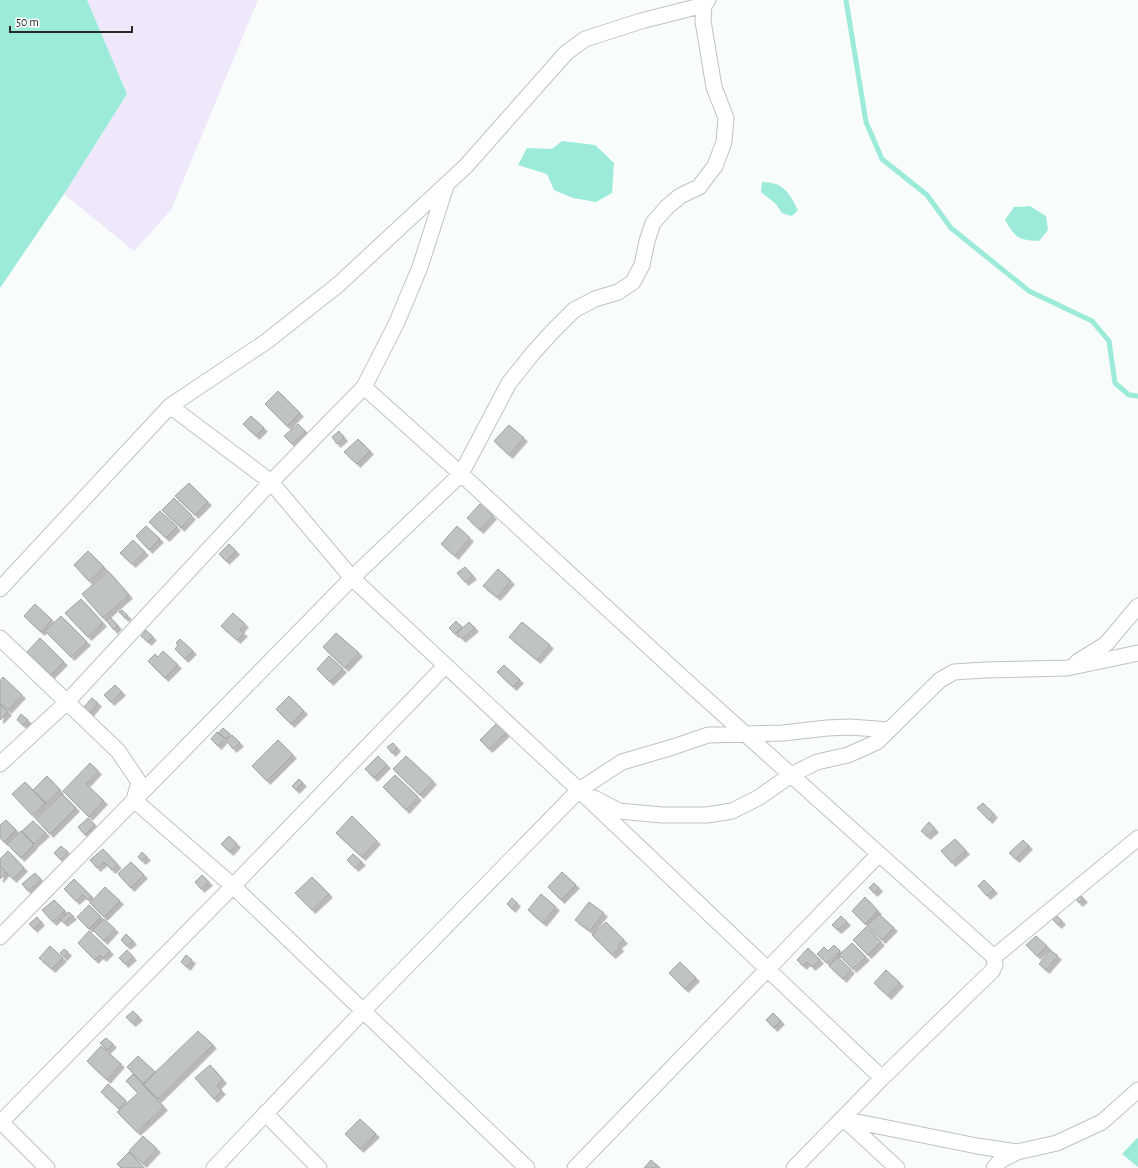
<svg xmlns="http://www.w3.org/2000/svg" width="1138" height="1168" viewBox="0 0 1138 1168" font-family="'Alegreya Sans',sans-serif">
<style>
.green{fill:#efe8fb}
.water{fill:#9cebda}
.lines{fill:none;stroke-linecap:round;stroke-linejoin:round}
.stream{stroke:#9cebda;stroke-width:5}
.building{fill:#bfc3c2;stroke:#a0a4a3;filter:url(#shadow)}
.minor-casing{stroke:#bfc3c2;stroke-width:17}
.minor{stroke:#fff;stroke-width:15}
</style>
<defs>
<filter id="shadow"><feDropShadow dx="3.5" dy="3.5" stdDeviation="0" flood-color="#0004"/></filter>
</defs>
<rect width="100%" height="100%" fill="#f8fcfb"/>
<path class="green" d="M87,0H258L171,210L134,251L64,194L127,94Z"/>
<path class="water" d="M0,0H87L127,94L64,194L0,288Z
M562,141L595,145L614,163L612,193L596,202L573,198L554,190L547,174L518,165L527,148L552,149Z
M762,182C784,182 789,193 798,210L792,216L782,213L776,204L761,192Z
M1030,206L1046,216L1048,230L1039,241C1018,240 1016,238 1005,220L1014,207Z
M1137,1138L1138,1139V1167L1122,1154Z"/>
<g class="lines">
<path class="stream" d="M846,0L866,122L882,159L927,195L951,228L1029,291L1092,321L1109,341L1115,383L1129,395L1138,396"/>
</g>
<path class="building" d="M278,391L300,413L287,426L265,404Z
M251,416L264,428L256,436L243,424Z
M298,424L306,432L292,444L284,436Z
M509,425L524,438L509,455L494,441Z
M339,431L344,438L337,444L332,437Z
M358,439L370,451L357,464L344,452Z
M189,483L208,502L195,515L175,496Z
M174,498L192,516L181,528L162,510Z
M480,504L493,516L480,530L467,518Z
M160,511L177,527L166,538L149,522Z
M146,526L160,539L149,550L136,536Z
M457,526L470,538L455,556L441,544Z
M133,540L145,552L132,564L120,553Z
M229,544L236,551L226,561L219,554Z
M88,551L104,567L89,581L74,565Z
M465,567L473,576L465,582L457,573Z
M498,569L511,581L497,597L483,586Z
M108,571L129,595L103,618L82,594Z
M81,599L103,623L88,637L65,613Z
M35,604L52,620L41,632L24,616Z
M122,610L128,616L125,618L119,612Z
M233,613L245,624L240,630L244,633L237,640L221,626Z
M61,616L87,642L71,657L45,631Z
M110,617L118,626L114,630L106,620Z
M456,621L462,627L455,634L449,628Z
M469,622L475,628L462,639L457,633Z
M522,622L550,645L537,660L509,637Z
M146,630L153,637L148,642L141,636Z
M336,633L359,653L345,668L323,647Z
M40,638L64,662L51,675L27,652Z
M180,639L193,651L185,659L175,649L178,645L176,643Z
M163,651L178,665L165,678L148,661L155,654L158,657Z
M329,656L343,669L330,682L317,669Z
M504,665L520,680L513,687L497,672Z
M3,677L22,695L8,710L0,703V681Z
M115,685L122,692L111,702L104,695Z
M289,696L304,711L291,724L276,709Z
M92,698L98,703L90,713L83,708Z
M0,704L8,712L0,720Z
M21,714L28,720L23,725L17,720Z
M496,724L506,733L489,749L480,740Z
M223,728L230,734L226,739L218,733Z
M217,732L225,738L218,746L211,739Z
M232,735L240,743L233,749L226,740Z
M278,740L293,755L267,781L252,766Z
M393,743L397,748L392,753L387,747Z
M378,756L387,765L374,778L365,769Z
M406,756L433,781L420,795L393,769Z
M90,763L98,771L86,784L104,801L89,817L63,791Z
M395,775L418,797L406,810L383,787Z
M47,776L60,790L46,803L33,790Z
M299,779L303,783L296,790L292,786Z
M25,782L45,803L32,815L12,794Z
M62,794L76,808L50,834L36,819Z
M983,803L994,814L989,820L977,808Z
M352,816L377,841L362,857L336,833Z
M88,818L95,825L85,835L78,827Z
M6,820L16,830L4,842L0,838V825Z
M33,821L46,833L34,844L22,831Z
M929,822L935,829L927,836L921,831Z
M21,831L34,845L21,858L7,844Z
M229,836L237,844L230,852L221,844Z
M955,839L966,851L952,863L941,851Z
M1023,840L1029,846L1016,859L1009,853Z
M61,846L68,852L61,860L54,853Z
M103,849L118,865L112,870L104,862L97,868L90,860Z
M8,851L24,868L13,879L0,866V859Z
M142,852L147,857L142,861L138,857Z
M353,854L362,862L355,868L347,860Z
M131,862L144,875L131,888L118,874Z
M0,866L6,872L0,879Z
M562,872L576,885L561,900L548,887Z
M35,873L41,880L28,891L22,884Z
M202,875L209,882L201,889L195,882Z
M312,877L329,894L312,910L295,893Z
M74,879L92,897L88,900L83,895L76,901L64,889Z
M984,880L994,890L987,896L978,886Z
M874,883L879,888L874,893L869,888Z
M105,887L120,901L104,917L90,903Z
M1078,893L1084,899L1079,903L1074,897Z
M541,894L556,907L543,923L528,910Z
M865,897L878,911L865,924L852,911Z
M512,898L517,903L512,909L507,904Z
M54,900L65,911L53,922L42,910Z
M589,902L604,913L590,931L575,920Z
M89,905L101,917L89,929L77,917Z
M69,912L73,916L64,923L60,919Z
M879,914L894,928L882,940L867,926Z
M1056,915L1062,921L1058,925L1052,919Z
M841,916L847,922L838,930L832,925Z
M37,917L41,922L34,929L29,924Z
M104,919L115,929L104,941L93,930Z
M606,922L624,940L618,945L620,948L612,955L592,935Z
M866,927L881,942L868,955L853,940Z
M89,931L110,951L103,958L100,955L95,960L78,943Z
M126,934L133,941L127,946L121,940Z
M1036,936L1047,946L1037,956L1026,945Z
M852,943L866,957L853,969L839,955Z
M834,945L840,951L827,963L817,954L824,947L828,951Z
M50,946L63,958L52,969L39,958Z
M808,948L820,960L812,967L807,962L803,966L797,960Z
M64,949L68,952L64,957L60,953Z
M127,950L133,957L125,964L119,958Z
M1050,950L1058,956L1046,970L1039,964Z
M186,955L192,960L187,967L181,962Z
M838,957L851,970L843,979L829,966Z
M680,962L696,978L685,989L669,973Z
M886,970L900,983L888,996L874,983Z
M133,1011L139,1017L132,1023L126,1017Z
M773,1013L781,1021L774,1028L766,1020Z
M198,1031L213,1045L158,1099L143,1084Z
M106,1038L113,1044L107,1050L100,1043Z
M101,1046L121,1064L107,1080L87,1061Z
M138,1056L155,1072L144,1084L127,1067Z
M210,1065L223,1080L217,1086L222,1091L214,1099L195,1078Z
M133,1074L164,1107L137,1132L117,1112L138,1093L126,1081Z
M108,1084L126,1101L119,1109L101,1092Z
M360,1119L376,1134L360,1149L345,1134Z
M143,1136L157,1149L143,1164L129,1151Z
M129,1152L144,1168H121L117,1164Z
M651,1160L660,1168H644Z"/>
<g class="lines">
<g class="minor-casing">
<path id="minor" d="M364,387L397,322L420,267L446,186
M170,406L271,482L352,578L579,790L882,1078
M0,589L170,406L267,341L339,284L466,166L566,53L585,39L641,21L704,5L708,0
M0,638L118,751L139,782L134,800L233,886L527,1168
M1077,662L1106,644L1138,606
M0,764L66,703L271,482L364,387L461,474L684,679L994,957L995,965L992,971L882,1078L794,1168
M594,798L619,811L662,815H707L732,811L758,798L791,775L817,762L848,755L877,742L940,680L954,672L985,670L1067,668L1138,653
M0,937L352,578L461,474L509,383L533,353L552,332L574,310L595,299L618,292L633,282L642,265L647,241L653,223L666,208L680,196L699,187L715,166L724,142L726,118L714,87L703,21L704,5
M994,957L1138,838
M265,1113L319,1168
M843,1119L977,1146L1017,1152
M844,1119L897,1168
M0,1121L47,1168
M0,1123L233,886L445,666
M214,1168L364,1010L579,790L622,762L673,747L708,735L783,733L827,728L850,727L889,730
M575,1168L879,854
M994,1168L1000,1161L1017,1152L1057,1143L1102,1122L1138,1090"/>
</g>
<use href="#minor" class="minor"/>
</g>
<path d="M10 26v6h122v-6" fill="none" stroke="#272929" stroke-width="2"/>
<text x="16" y="26" font-size="12" fill="#272929" stroke="#ffffff" stroke-width="3" paint-order="stroke">50 m</text>
</svg>
